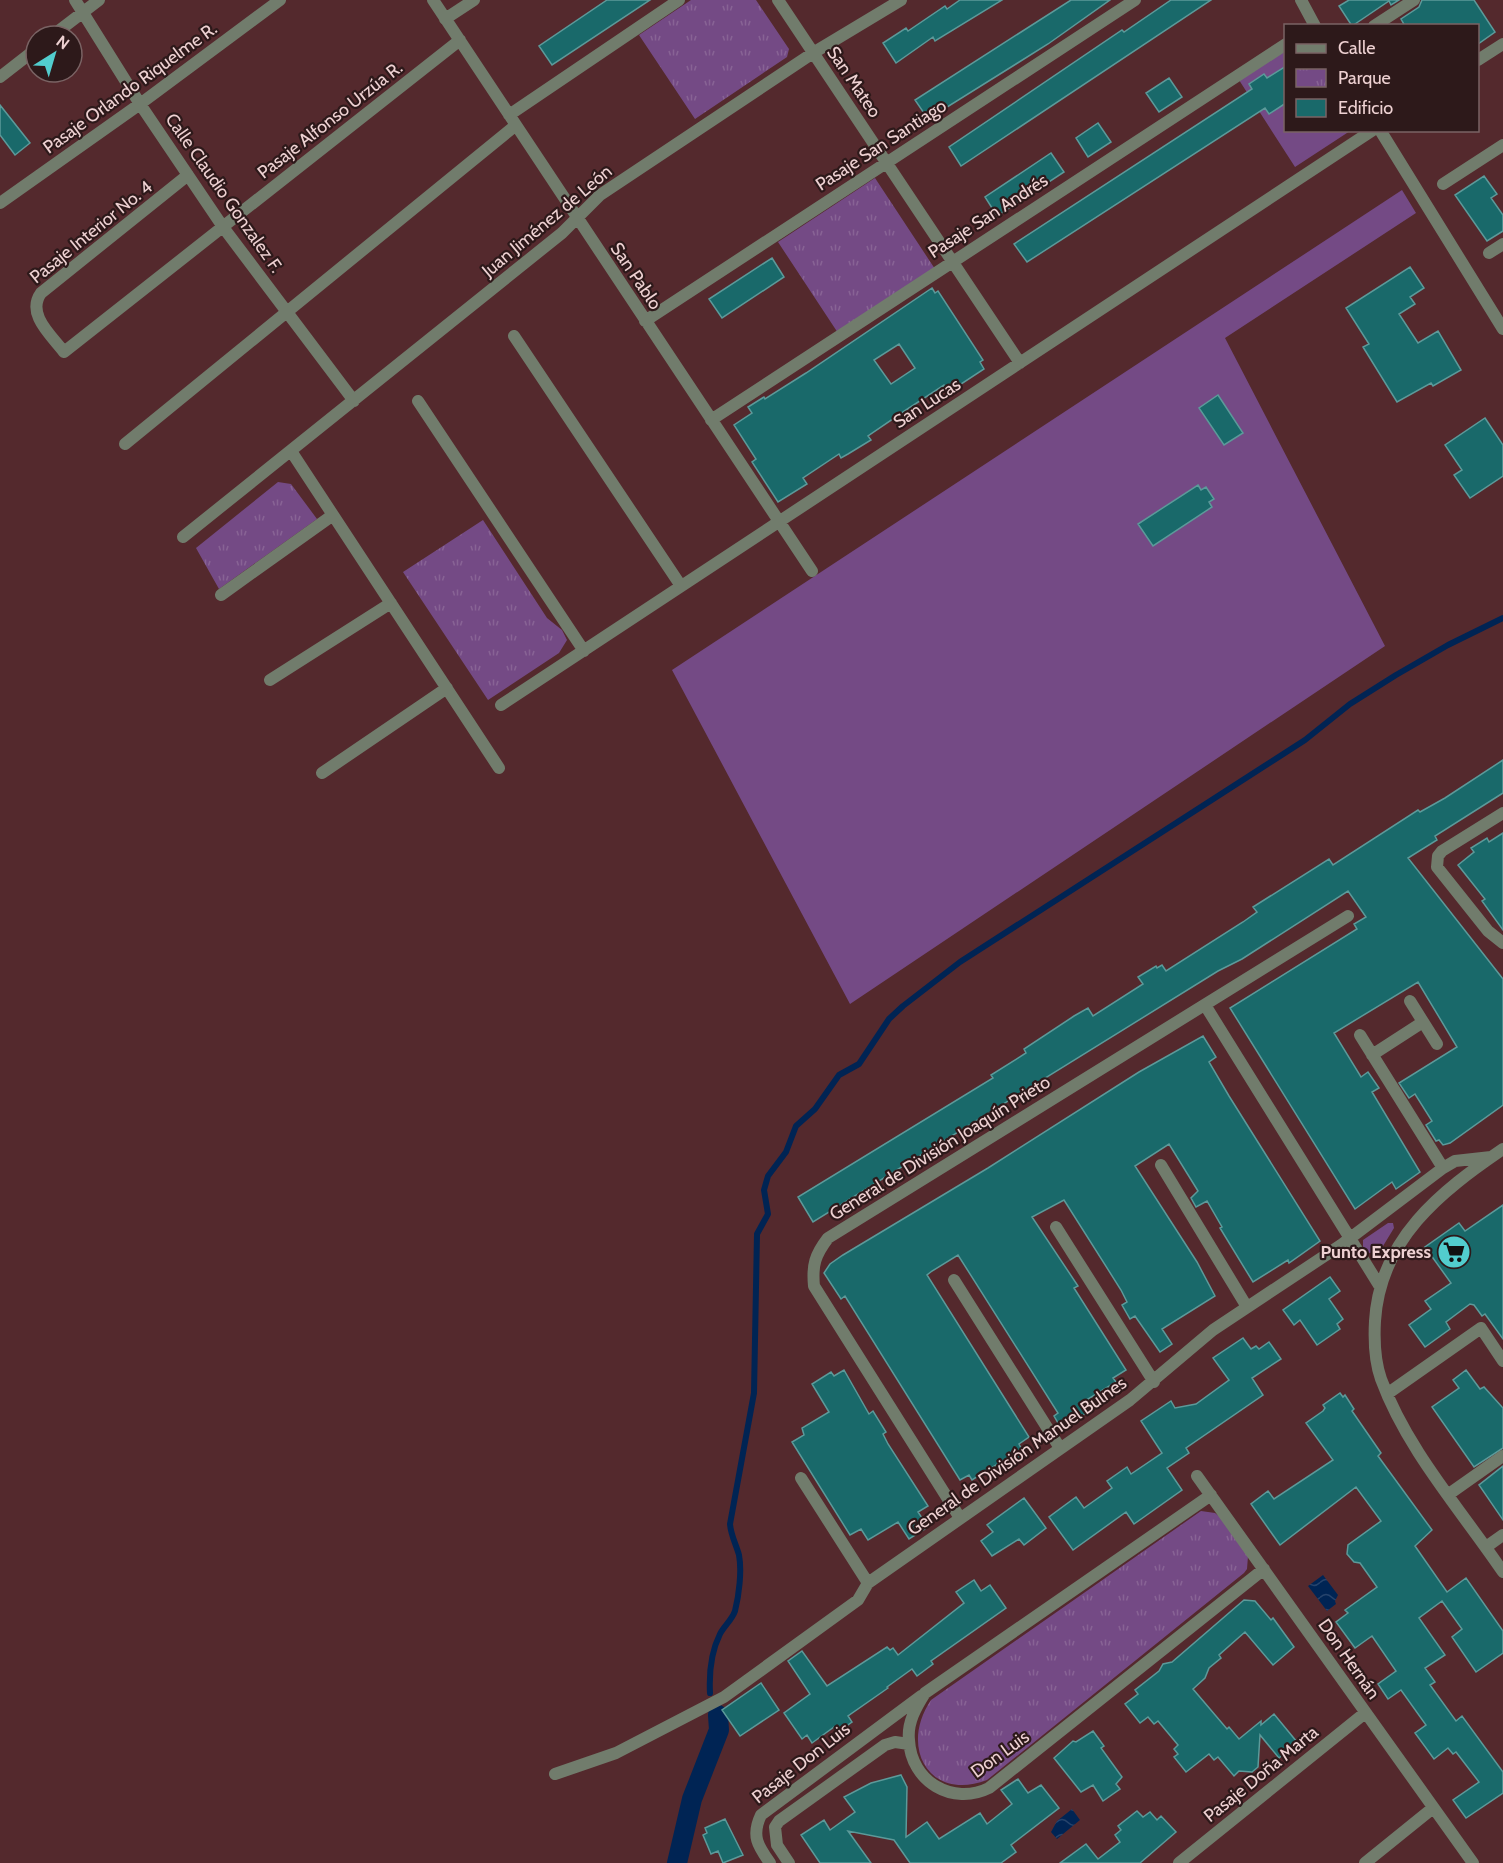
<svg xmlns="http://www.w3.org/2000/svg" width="1503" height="1863" viewBox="0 0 1503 1863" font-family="Cabin,sans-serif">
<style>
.grass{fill:#744a85}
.park{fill:url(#park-tufts)}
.water{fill:url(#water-waves)}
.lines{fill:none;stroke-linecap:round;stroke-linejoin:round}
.stream{stroke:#002454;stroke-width:6}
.canal{stroke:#002454;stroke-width:20}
.building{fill:#19696a;stroke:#5c9a9a;stroke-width:1.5;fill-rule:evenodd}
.minor{stroke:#717c6c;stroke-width:12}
.labels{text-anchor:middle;stroke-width:4.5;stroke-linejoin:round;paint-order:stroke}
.street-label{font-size:18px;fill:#eed1d2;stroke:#2d191a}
.poi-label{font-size:18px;font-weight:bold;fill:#eed1d2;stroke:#2d191a;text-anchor:end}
</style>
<defs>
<pattern id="park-tufts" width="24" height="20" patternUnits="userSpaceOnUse" patternTransform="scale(1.5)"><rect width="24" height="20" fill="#744a85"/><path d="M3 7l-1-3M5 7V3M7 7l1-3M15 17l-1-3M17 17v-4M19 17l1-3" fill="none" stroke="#886395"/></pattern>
<pattern id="water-waves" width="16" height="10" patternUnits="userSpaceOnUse" patternTransform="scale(1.5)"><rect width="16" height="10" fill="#002454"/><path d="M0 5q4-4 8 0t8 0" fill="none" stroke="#26436c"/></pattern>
</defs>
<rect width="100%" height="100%" fill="#54292d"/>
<path class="grass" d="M1285,50L1286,130L1350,131L1295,167L1239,80Z
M1402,190L1416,213L1225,338L1385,646L850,1004L672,670Z
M1388,1223H1393L1394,1228L1380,1251L1369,1253L1363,1247V1240Z"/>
<path class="park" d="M691,0H756L789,49L787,57L695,119L639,35Z
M875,178L935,269L838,333L778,242Z
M278,482L291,484L317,519L219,589L196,548Z
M483,520L547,618L562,630L567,640L559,653L488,700L403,572Z
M1201,1511L1215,1513L1221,1518L1248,1556L1247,1569L1244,1573L987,1780C929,1802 899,1747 931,1700Z"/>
<path class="water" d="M1323,1575L1338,1595L1335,1601L1336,1604L1327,1611L1308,1586Z
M1072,1809L1080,1820L1057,1839L1051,1832L1057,1821Z"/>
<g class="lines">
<path class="stream" d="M710,1693C709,1673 711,1652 720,1634C724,1626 732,1620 735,1611C739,1595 742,1571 739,1555C736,1544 731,1536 730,1524L754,1393L757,1234L768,1214L764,1190L768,1176L786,1152L796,1126L815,1109L839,1075L859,1064L889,1019L903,1006L960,962L1305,740L1350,704L1396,675L1448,645L1503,618"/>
<path class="canal" d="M677,1863L692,1799L719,1730L718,1715"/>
</g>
<path class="building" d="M607,0H650L552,65L539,46Z
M960,0H1002L935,41L933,37L896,63L883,43L906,28L908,31L945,6L947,9Z
M1071,0H1110L1048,44L928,119L915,100Z
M1171,0H1211L961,166L949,147L1122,30L1124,32Z
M1349,0H1399L1391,5L1389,1L1352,26L1339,6Z
M1422,0H1474L1495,32L1478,44V26H1405L1401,19L1419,7Z
M1286,66V103L1269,114L1265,108L1027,262L1014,244L1252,89L1249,84L1264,74L1267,78Z
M1169,78L1182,97L1159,112L1146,93Z
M0,105L30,143L15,155L0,135Z
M1098,123L1111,142L1088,157L1076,138Z
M1051,153L1064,172L997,216L985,197Z
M1484,176L1497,194L1491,198L1503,215V231L1487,241L1455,195Z
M772,258L784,277L722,318L709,299Z
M1410,267L1424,288L1410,297L1415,304L1399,314L1418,343L1438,331L1461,370L1433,386L1431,383L1397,402L1363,347L1369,344L1346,308Z
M932,288L935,293L938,291L983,360L980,362L984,369L949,392L944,385L906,410L868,436L871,440L848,454L841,458L839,454L803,478L807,484L778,502L752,462L756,459L734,425L752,413L748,407L764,397L765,399L806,373ZM899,344L915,368L891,384L874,360Z
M1218,395L1243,433L1224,445L1199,408Z
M1485,418L1503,445V476L1470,498L1454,475L1462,470L1445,445Z
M1198,485L1201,490L1206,487L1214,499L1209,502L1212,507L1153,546L1138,524Z
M1503,760V793L1435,836L1437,840L1408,858L1503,979V1105L1450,1143L1443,1145L1439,1140L1436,1141L1426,1125L1432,1121L1415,1094L1409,1098L1399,1083L1457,1047L1418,982L1334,1033L1361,1077L1368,1072L1379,1088L1372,1092L1420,1172L1396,1189L1392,1182L1355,1209L1230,1008L1357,929L1354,924L1366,917L1348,891L1242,959L1218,971L813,1222L798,1197L993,1078L991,1075L1026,1053L1024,1049L1074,1016L1088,1008L1093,1016L1143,984L1138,977L1156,966L1157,968L1162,965L1166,971L1243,922L1257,912L1253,907L1329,859L1333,865L1418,810L1420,812L1445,798Z
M1503,833V930L1482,901L1485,899L1458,865L1474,852L1471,848L1487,838L1489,842Z
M1203,1036L1216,1057L1209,1062L1229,1096L1320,1241L1289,1263L1288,1260L1253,1282L1220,1228L1222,1227L1207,1201L1196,1207L1191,1198L1198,1191L1169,1144L1135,1166L1197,1262L1215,1296L1162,1329L1172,1344L1160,1352L1135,1316L1130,1319L1122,1305L1127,1302L1121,1290L1064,1200L1032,1217L1078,1286L1074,1288L1126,1370L1113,1378L1116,1382L1088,1399L1093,1408L1062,1430L1054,1416L1058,1413L958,1255L932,1271L927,1275L1029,1437L1019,1444L1025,1456L1009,1467L1004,1460L972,1480L969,1475L960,1480L845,1296L841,1299L824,1273L830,1264L843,1255L988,1168L1139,1072Z
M1503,1205V1339L1485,1314L1482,1316L1474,1305L1470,1304L1446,1322L1450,1329L1425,1347L1409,1325L1431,1309L1425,1301L1451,1283L1425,1247L1459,1223L1465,1231Z
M1330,1277L1340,1291L1329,1299L1343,1319L1337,1324L1340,1329L1317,1345L1300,1320L1294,1325L1283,1310Z
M1243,1338L1251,1349L1256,1346L1259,1349L1269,1342L1281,1359L1252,1378L1263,1395L1186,1448L1189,1453L1167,1468L1182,1490L1134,1524L1126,1512L1073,1550L1049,1517L1076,1497L1084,1508L1112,1488L1107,1481L1127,1467L1131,1474L1162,1453L1141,1421L1171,1401L1175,1408L1196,1404L1229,1380L1213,1358Z
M844,1370L869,1414L873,1411L886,1432L883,1434L888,1444L928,1506L918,1512L928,1527L909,1539L898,1522L868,1540L861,1529L850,1535L792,1442L804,1435L802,1428L829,1412L812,1384L831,1372L834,1376Z
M1466,1370L1480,1389L1484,1387L1503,1408V1448L1474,1467L1432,1407L1459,1388L1453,1380Z
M1340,1393L1343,1397L1345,1395L1354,1409L1352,1411L1381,1453L1378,1456L1432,1530L1415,1546L1447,1592L1466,1578L1503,1631V1653L1476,1672L1452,1637L1462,1629L1442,1601L1419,1618L1445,1655L1425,1668L1435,1682L1430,1685L1456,1721L1462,1716L1503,1772V1793L1466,1818L1453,1800L1479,1782L1456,1752L1453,1754L1448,1748L1434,1759L1415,1733L1426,1725L1401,1690L1388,1699L1378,1684L1396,1671L1372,1636L1355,1648L1336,1622L1348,1613L1345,1610L1377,1587L1360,1563L1354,1562L1347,1554L1348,1545L1381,1521L1356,1487L1280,1545L1251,1504L1268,1491L1274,1499L1333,1460L1306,1423L1323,1411L1325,1408L1323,1405Z
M1503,1466V1520L1479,1485Z
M1024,1498L1046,1528L1024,1545L1019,1539L992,1556L981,1541L993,1532L987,1525Z
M974,1580L981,1591L990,1585L1006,1608L931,1661L933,1664L917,1676L912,1669L887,1687L888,1688L848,1716L852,1722L838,1732L834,1727L812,1743L807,1735L802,1739L784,1713L810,1694L788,1661L802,1651L827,1686L887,1647L890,1650L893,1648L898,1655L964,1603L956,1592Z
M1244,1600L1255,1601L1271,1620L1273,1618L1294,1647L1273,1665L1245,1632L1219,1655L1221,1658L1209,1668L1205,1678L1193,1689L1227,1729L1229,1727L1239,1739L1261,1721V1725L1274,1714L1297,1742L1279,1758L1260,1735L1258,1767L1252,1772L1239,1771L1234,1776L1218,1757L1214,1760L1209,1754L1186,1772L1174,1757L1178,1754L1174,1749L1178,1745L1158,1721L1154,1724L1148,1717L1140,1723L1125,1704L1138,1694L1135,1690L1159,1671L1163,1664L1172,1662Z
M761,1683L779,1710L740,1736L722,1710Z
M1093,1731L1104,1746L1101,1748L1122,1777L1116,1784L1120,1789L1103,1801L1093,1785L1081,1792L1054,1758L1073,1741L1076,1742Z
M901,1775L907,1787L906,1837L927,1822L939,1839L980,1813L987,1824L1012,1804L1001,1790L1018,1779L1028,1793L1041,1785L1059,1808L1011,1845L1016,1852L1001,1863H910L894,1840L848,1831L871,1863H820L801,1835L824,1820L830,1830L855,1812L844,1797L871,1783Z
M1137,1811L1143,1817L1150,1812L1157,1820L1161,1816L1176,1832L1140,1863H1060L1086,1844L1098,1859L1120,1842L1115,1835L1121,1830L1118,1826Z
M725,1819L743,1855L723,1863L718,1851L711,1854L703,1835L707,1833L705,1828Z"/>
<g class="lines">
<path class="minor" d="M75,0L140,104L223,227L354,401
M433,0L812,571
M778,0L1020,363
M1301,0L1315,26
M445,19L474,0
M1374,26L1414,0
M52,36L99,0
M1478,60L1503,44
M0,77L36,49
M509,115L679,0
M1380,130L1503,329
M188,175L41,293C26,314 51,335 64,352L460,40
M1443,184L1503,145
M0,203L140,104L280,0
M1489,253L1503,244
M645,321L1135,0
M514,336L681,586
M418,401L584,651
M711,420L1286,44
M125,444L516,125
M291,451L499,768
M183,537L562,233L600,195L813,53L901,0
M221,595L333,515
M270,680L391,603
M501,705L1373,130
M322,773L447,688
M1503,813L1442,851L1438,856L1437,867L1488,931L1503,943
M1410,1001L1437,1044
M1205,1005L1379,1285
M1360,1035L1443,1168
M1372,1055L1423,1022
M1503,1149C1440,1192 1380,1239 1375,1321C1374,1339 1375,1362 1381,1379C1407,1450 1461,1510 1503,1572
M1161,1165L1247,1307
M1056,1227L1154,1382
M954,1280L1060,1448
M1387,1394L1481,1328L1503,1361
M1197,1476L1473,1863
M801,1478L868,1583
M1449,1494L1503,1456
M1211,1495L925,1693C916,1707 907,1723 909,1740C911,1782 953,1806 989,1788L1264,1569
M960,1518L814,1286C812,1265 815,1255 828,1238L1348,916
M1486,1547L1503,1535
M555,1774L616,1753L724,1697L858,1600L868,1583L1130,1400L1213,1330L1341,1245L1443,1168L1455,1161L1491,1157
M770,1863C758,1846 751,1836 761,1815L921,1696
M789,1863L777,1845L775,1827L779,1821L885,1745L895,1742L909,1744
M1179,1863L1365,1713
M1365,1863L1433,1808"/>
</g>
<defs>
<g id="supermarket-disc" transform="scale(1.725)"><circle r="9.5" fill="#52cdce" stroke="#2d191a"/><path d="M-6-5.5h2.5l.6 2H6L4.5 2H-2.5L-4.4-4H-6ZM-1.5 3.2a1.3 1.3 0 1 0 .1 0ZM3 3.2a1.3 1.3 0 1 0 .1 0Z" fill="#111"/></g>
</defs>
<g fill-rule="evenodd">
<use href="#supermarket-disc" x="1454" y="1252"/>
</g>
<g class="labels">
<g class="street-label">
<text transform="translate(854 82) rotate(56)" y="6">San Mateo</text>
<text transform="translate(130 88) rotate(-36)" y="6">Pasaje Orlando Riquelme R.</text>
<text transform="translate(330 120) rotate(-38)" y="6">Pasaje Alfonso Urzúa R.</text>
<text transform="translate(881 145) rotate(-33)" y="6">Pasaje San Santiago</text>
<text transform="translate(224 193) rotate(55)" y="6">Calle Claudio Gonzalez F.</text>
<text transform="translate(988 216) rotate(-33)" y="6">Pasaje San Andrés</text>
<text transform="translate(547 221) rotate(-40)" y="6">Juan Jiménez de León</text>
<text transform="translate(91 232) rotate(-39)" y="6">Pasaje Interior No. 4</text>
<text transform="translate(636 276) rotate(56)" y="6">San Pablo</text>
<text transform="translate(927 403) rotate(-33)" y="6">San Lucas</text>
<text transform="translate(940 1148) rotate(-32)" y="6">General de División Joaquín Prieto</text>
<text transform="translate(1017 1456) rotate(-35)" y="6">General de División Manuel Bulnes</text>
<text transform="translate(1349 1659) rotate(55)" y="6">Don Hernán</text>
<text transform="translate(1000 1754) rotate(-36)" y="6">Don Luis</text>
<text transform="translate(801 1763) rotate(-38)" y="6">Pasaje Don Luis</text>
<text transform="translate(1261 1774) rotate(-39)" y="6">Pasaje Doña Marta</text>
</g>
<g class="poi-label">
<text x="1431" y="1258">Punto Express</text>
</g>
</g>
<rect x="1284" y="24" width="195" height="108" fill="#2d191a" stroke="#7a6364" stroke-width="1.5"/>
<rect x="1296" y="44" width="30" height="9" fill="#717c6c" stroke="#7a6364" stroke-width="1.5"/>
<text x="1338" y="54" font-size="18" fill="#eed1d2">Calle</text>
<rect x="1296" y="69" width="30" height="18" fill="url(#park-tufts)" stroke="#7a6364" stroke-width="1.5"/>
<text x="1338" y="84" font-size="18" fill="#eed1d2">Parque</text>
<rect x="1296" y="99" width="30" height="18" fill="#19696a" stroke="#7a6364" stroke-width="1.5"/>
<text x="1338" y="114" font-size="18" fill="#eed1d2">Edificio</text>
<g transform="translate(54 54) rotate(37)"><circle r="28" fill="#2d191a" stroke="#7a6364" stroke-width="1.5"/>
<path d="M0-4.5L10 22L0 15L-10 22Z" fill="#52cdce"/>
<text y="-9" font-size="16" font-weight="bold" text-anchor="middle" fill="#eed1d2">N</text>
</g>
</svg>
